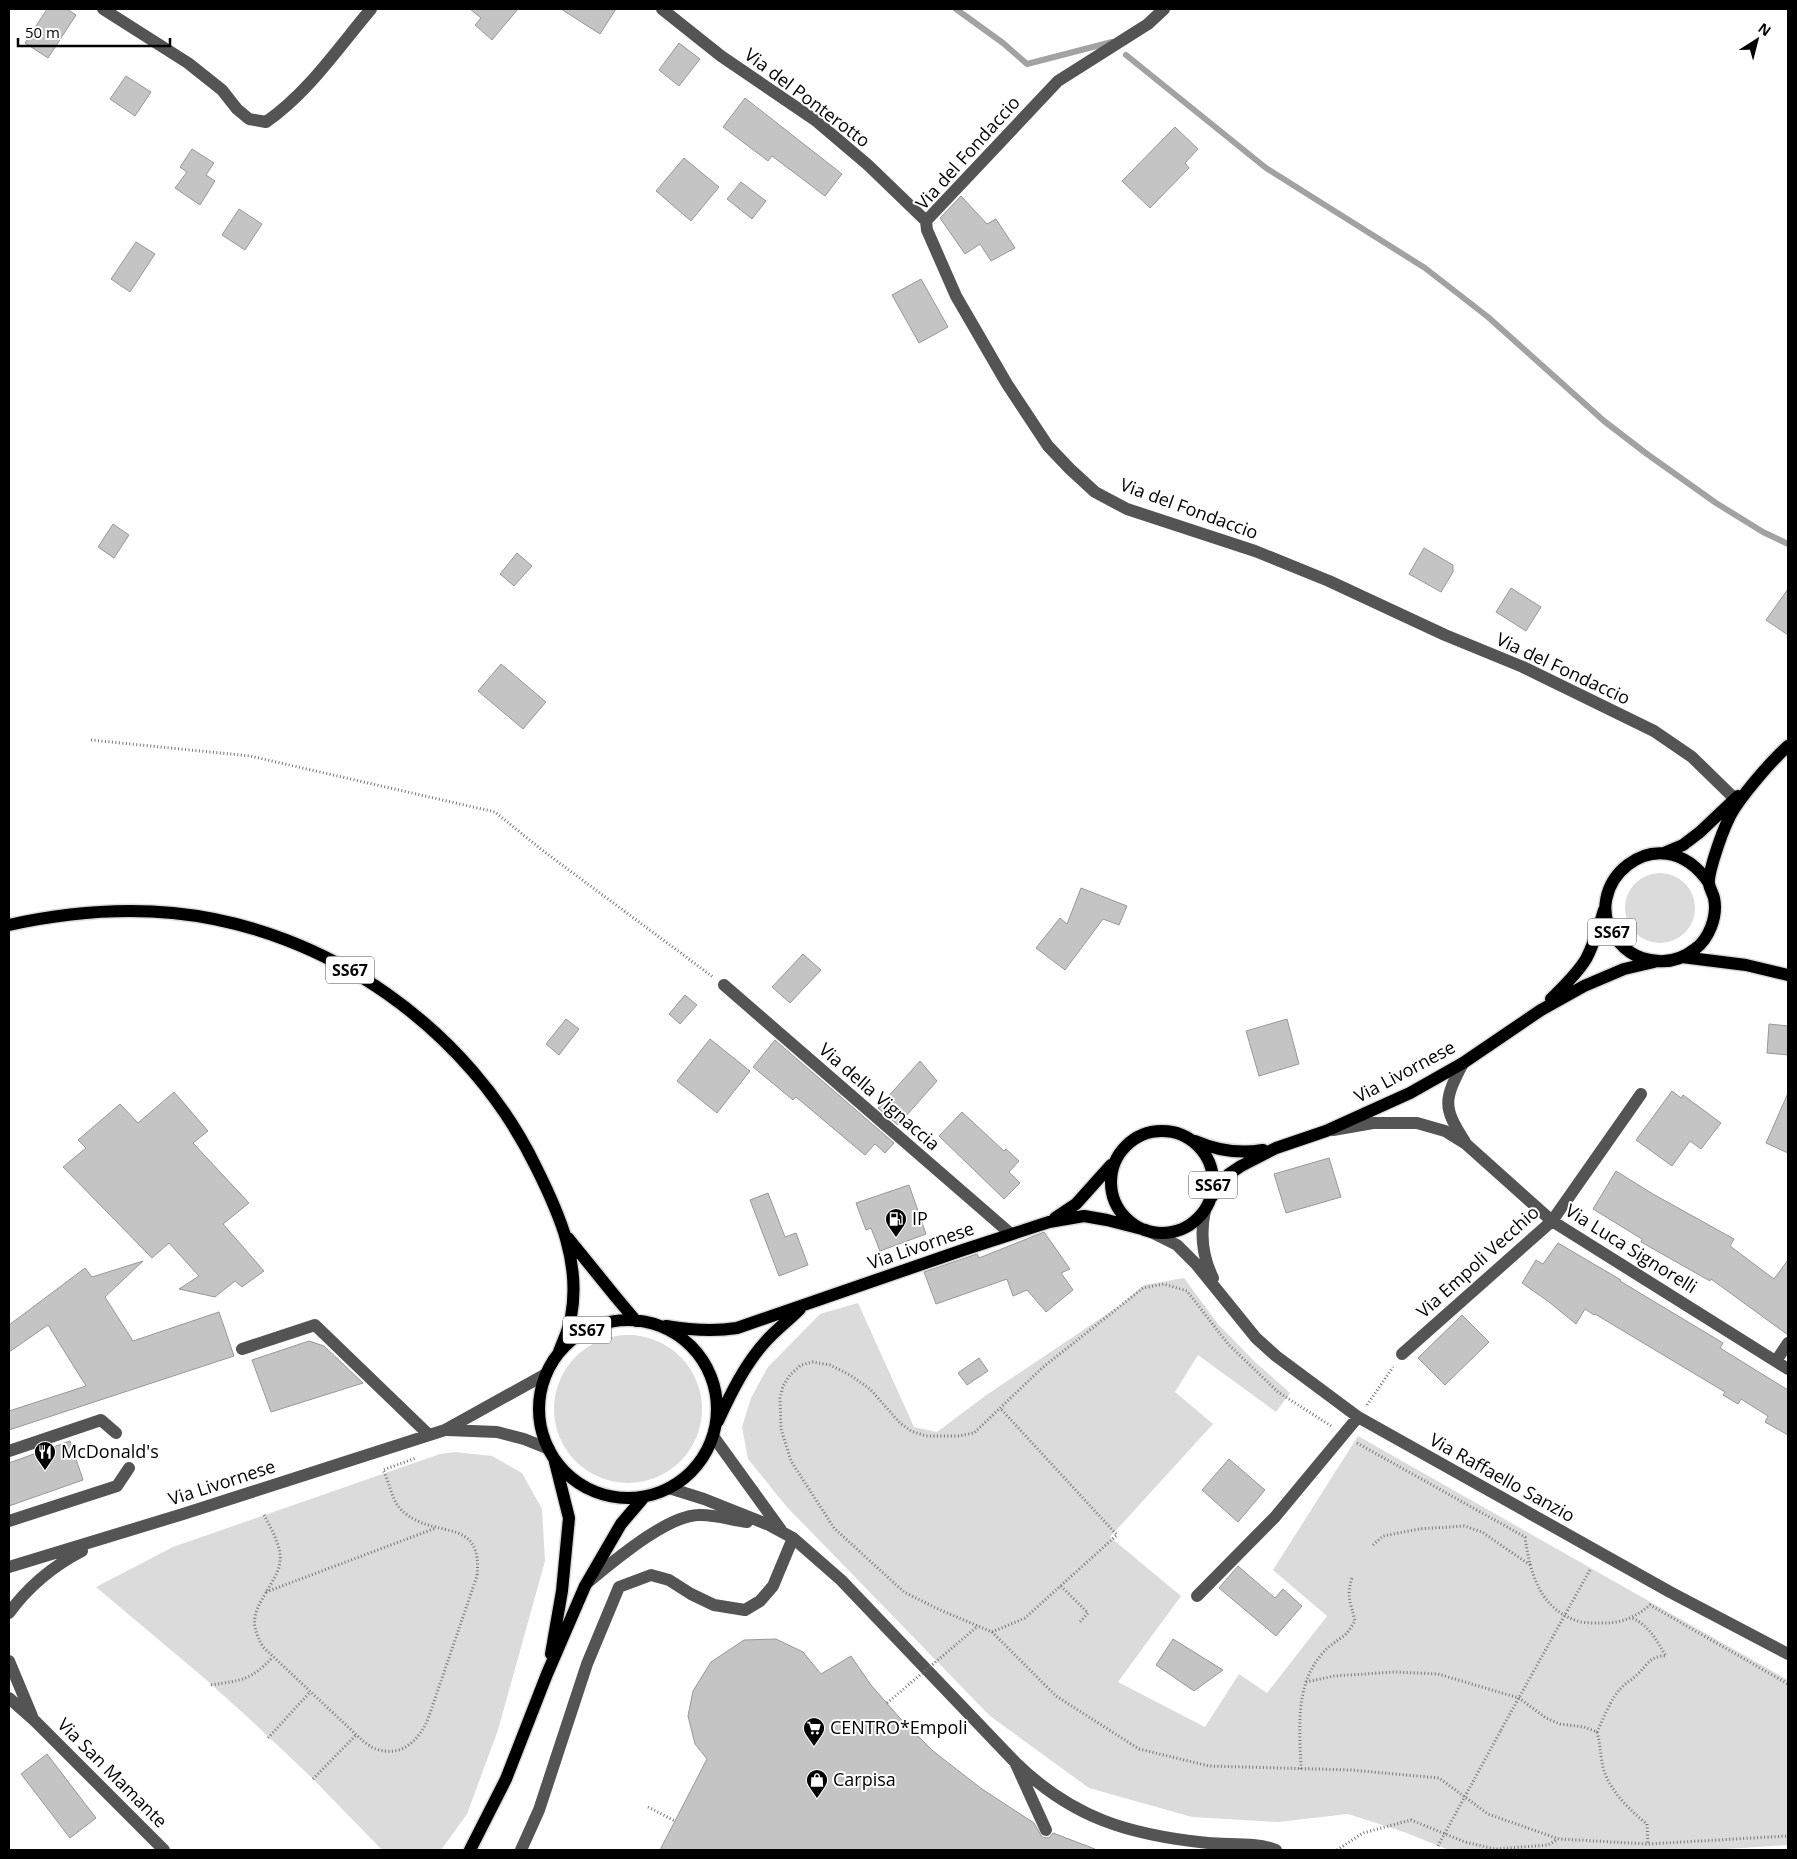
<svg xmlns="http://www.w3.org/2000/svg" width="1797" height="1859" viewBox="0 0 1797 1859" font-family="'Open Sans',sans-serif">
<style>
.green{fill:#dbdbdb}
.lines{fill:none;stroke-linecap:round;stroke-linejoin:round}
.stream{stroke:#a2a2a2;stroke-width:6}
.building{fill:#c4c4c4;stroke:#989898}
.major-casing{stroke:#dbdbdb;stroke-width:15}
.path{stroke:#767676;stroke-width:3;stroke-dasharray:1 2.5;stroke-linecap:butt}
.minor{stroke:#545454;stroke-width:12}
.major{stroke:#000;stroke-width:12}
.path-bridge{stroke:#767676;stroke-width:3;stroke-dasharray:1 2.5;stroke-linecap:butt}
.labels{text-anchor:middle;stroke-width:4;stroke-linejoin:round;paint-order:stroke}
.shield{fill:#fff;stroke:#4c4c4c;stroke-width:1}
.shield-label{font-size:16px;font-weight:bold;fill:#000}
.street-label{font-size:18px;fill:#000;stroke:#fff}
.poi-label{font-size:18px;fill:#000;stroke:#fff;text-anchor:start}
</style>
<rect width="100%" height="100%" fill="#fff"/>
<path class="green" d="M1625 908a35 35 0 1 1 70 0a35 35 0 1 1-70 0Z
M1184,1278L1218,1324L1254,1361L1290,1393L1276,1412L1198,1355L1175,1392L1213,1424L1110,1537L1181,1596L1118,1682L1205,1727L1239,1674L1267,1693L1327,1616L1273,1570L1358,1436L1788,1680V1845L1710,1850H1449L1404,1832L1348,1814L1278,1822L1192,1817L1089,1788L990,1716L786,1506L748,1459L742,1427L751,1398L768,1367L820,1314L858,1303L914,1427L937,1432L985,1396L1119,1306L1144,1285Z
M554 1409a74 74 0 1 1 148 0a74 74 0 1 1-148 0Z
M455,1452L492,1456L522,1473L542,1509L545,1561L498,1730L467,1814L441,1850H382L313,1779L253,1722L203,1677L96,1587L173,1547L440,1454Z"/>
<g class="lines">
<path class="stream" d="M956,9L1003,43L1027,64L1112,42
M1126,55L1266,168L1425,268L1488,317L1604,421L1647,454L1716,503L1763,532L1788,544"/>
</g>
<path class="building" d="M47,9H67L76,15L48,58L25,43Z
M470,9H518L492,40L475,25L481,18Z
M561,9H616L600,34Z
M679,43L700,59L679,86L659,70Z
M126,76L151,92L135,116L110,99Z
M745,98L842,174L825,196L772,156L768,161L723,127Z
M1175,127L1198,149L1185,163L1189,168L1150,208L1122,181Z
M192,149L214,163L206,175L215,181L200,205L175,188L187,172L180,167Z
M684,158L719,187L691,221L656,191Z
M741,182L766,201L752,219L727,199Z
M961,196L987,224L996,219L1015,248L991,261L980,244L965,254L940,218Z
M239,209L262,224L245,250L222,235Z
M136,242L155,254L130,292L111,279Z
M921,279L948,327L919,343L892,295Z
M113,524L129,535L114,558L98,547Z
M1424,548L1453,565V572L1441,592L1409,574Z
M517,553L532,566L514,586L500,574Z
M1511,588L1541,607L1526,631L1496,612Z
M1788,589V635L1766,620Z
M501,664L546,702L523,729L478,691Z
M1081,888L1127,906L1119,925L1103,919L1065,970L1036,948L1060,918L1067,924Z
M803,954L821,970L790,1003L772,987Z
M685,995L697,1005L680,1024L669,1014Z
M566,1019L579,1029L559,1055L546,1044Z
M1287,1019L1299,1064L1259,1076L1246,1031Z
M1769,1024L1788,1026V1055L1767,1053Z
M710,1039L750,1071L717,1113L677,1081Z
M775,1040L894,1143L885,1153L875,1144L865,1155L796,1097L793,1100L753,1067Z
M920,1061L937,1081L898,1125L878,1108Z
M1672,1091L1681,1098L1683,1095L1721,1123L1701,1149L1690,1141L1672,1166L1636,1140Z
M174,1092L208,1131L193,1143L249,1203L223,1224L264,1271L242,1287L235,1281L215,1297L179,1289L199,1276L169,1243L152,1258L63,1167L86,1148L78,1140L120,1104L138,1123Z
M1788,1093V1153L1766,1143Z
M962,1112L1004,1151L1006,1149L1019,1161L1009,1172L1020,1183L1004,1199L939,1136Z
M1329,1158L1341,1197L1286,1213L1274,1174Z
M1616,1171L1653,1194L1734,1239L1730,1246L1774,1279L1788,1260V1335L1711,1279L1710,1281L1641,1242L1642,1239L1593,1209Z
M909,1185L926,1234L880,1251L871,1228L866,1230L856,1203Z
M768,1193L785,1237L796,1233L808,1265L779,1276L750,1200Z
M1044,1232L1070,1269L1061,1273L1073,1290L1046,1312L1027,1290L1013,1296L1007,1279L936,1304L924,1272L977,1254L979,1258Z
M1558,1243L1621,1280L1620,1281L1723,1343L1720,1348L1788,1390V1435L1765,1422L1768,1416L1741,1399L1738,1404L1723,1395L1725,1392L1595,1314L1594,1315L1585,1309L1576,1324L1549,1302L1522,1283L1536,1260L1543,1264Z
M143,1261L105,1297L133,1341L219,1312L234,1356L9,1430V1411L86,1386L48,1325L9,1352V1325L85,1268L92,1277Z
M1462,1315L1489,1342L1445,1385L1418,1358Z
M309,1341L324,1346L363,1383L271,1412L252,1360Z
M979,1358L988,1371L967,1385L958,1373Z
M70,1441L83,1480L9,1506V1463Z
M1229,1459L1265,1490L1238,1522L1202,1490Z
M1238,1566L1275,1598L1283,1589L1302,1606L1276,1636L1219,1588Z
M776,1639L803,1652L821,1674L851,1656L871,1685L898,1716L933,1751L982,1789L1034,1823L1042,1837L1049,1838L1053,1833L1095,1849L1094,1850H660L707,1759L695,1744L688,1716L693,1691L711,1662L744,1640Z
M1173,1639L1223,1670L1194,1691L1156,1665Z
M47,1754L96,1818L70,1838L21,1774Z"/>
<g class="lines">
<g class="major-casing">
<path id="major" d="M1664,853L1683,845L1700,832L1738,796
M1709,883C1659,810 1573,888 1618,941C1624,948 1632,955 1642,958C1661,964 1679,962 1695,949C1709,939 1718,916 1714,898C1713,894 1710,889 1709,884C1708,877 1712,865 1714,858C1718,845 1724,828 1730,816C1740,797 1772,760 1788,746
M9,925C63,913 118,908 173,913C327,928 469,1029 536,1167C560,1215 581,1263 571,1317C569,1329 563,1341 559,1352
M1682,957L1746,965L1788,975
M1551,999C1563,987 1577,974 1586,959C1594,944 1599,927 1604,910
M1111 1182a51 51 0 1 1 102 0a51 51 0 1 1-102 0Z
M1195,1141C1218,1151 1239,1154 1263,1150
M1210,1199L1229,1174L1241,1166L1276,1148L1326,1131L1410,1093L1463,1063L1541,1010L1584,986L1624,969L1654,962
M1055,1218L1076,1204L1111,1165
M568,1238L615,1296L636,1321
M539 1409a89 89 0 1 1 178 0a89 89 0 1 1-178 0Z
M666,1326C690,1330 712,1332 737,1328L963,1250L1049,1222L1084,1216L1107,1220L1146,1230
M718,1421C731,1393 745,1364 766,1341C776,1330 789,1320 800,1309
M551,1654L562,1591L569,1518L555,1462
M470,1850L506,1779L547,1674L585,1586L621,1524L644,1497"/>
</g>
<path class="path" d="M91,740L250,756L495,812L542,850L713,977
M1367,1405L1393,1367
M1331,1426L1278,1392L1228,1344L1187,1291L1164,1284L1143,1288L1042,1368L974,1433L959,1436H926L911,1431L900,1423L870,1389L850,1375L830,1365L813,1362L801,1365L790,1375L783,1386L780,1398L781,1429L791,1461L834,1528L904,1592L938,1609L992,1632L1056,1696L1139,1749L1209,1766L1351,1770L1439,1778L1488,1814L1559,1839L1648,1844L1788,1836
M1357,1443L1525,1537C1530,1573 1540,1611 1581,1622C1587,1623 1594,1623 1600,1623C1619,1624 1635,1618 1650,1605L1788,1684
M264,1515C271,1529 282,1546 280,1562C279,1570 275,1577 271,1584C256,1610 247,1619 263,1647L363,1741C367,1744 372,1748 376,1749C402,1758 419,1740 428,1719L477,1576C483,1517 438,1539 406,1514C391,1503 391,1485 383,1470L416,1458
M1373,1545L1383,1536L1419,1529L1464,1526L1482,1532L1530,1565
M1061,1586L1088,1613L1079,1623
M266,1592L436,1528
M992,1632L1025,1618L1117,1535L1000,1408
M1306,1682L1334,1676L1395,1672L1438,1674L1519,1698L1546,1718L1560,1724L1584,1727L1597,1732C1600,1742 1600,1751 1602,1762C1605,1786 1629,1810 1647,1824L1648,1844
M211,1685C242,1680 250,1681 273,1657
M1501,1730L1591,1568
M1597,1732C1604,1717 1611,1698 1622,1687C1627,1682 1633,1679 1638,1674C1647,1665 1651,1655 1666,1656C1656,1640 1650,1626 1632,1618
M268,1738L310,1692
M1301,1769C1300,1730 1294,1686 1322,1654C1329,1645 1338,1641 1346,1634C1349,1631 1352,1625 1355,1621C1351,1604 1346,1596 1352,1578
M313,1779L356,1735
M648,1807L675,1821
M1337,1850L1363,1833L1411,1820L1465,1842L1495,1849L1548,1845L1558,1839"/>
<path class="minor" d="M103,9L188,63L222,90L237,109L249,119L266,122C308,93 338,48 371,9
M662,9L721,56L815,120L868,165L926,221
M926,221L927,230L956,296L1007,384L1048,446L1070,469L1095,492L1127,509L1255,551L1329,581L1445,635L1523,667L1654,731L1692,757L1734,798
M926,221L1058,81L1148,24L1164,9
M724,985L1011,1234
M1463,1063C1444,1100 1442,1106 1465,1142
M1333,1130L1373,1123H1417L1445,1131L1466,1144L1552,1221L1788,1369
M1205,1210C1200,1234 1202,1256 1213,1278
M1151,1232L1177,1245L1196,1264L1256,1338L1276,1356L1358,1417L1670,1592L1788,1654
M242,1349L315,1325L428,1434
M1402,1354L1552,1221L1641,1094
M1776,1361L1788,1343
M447,1430L497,1432L524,1439L549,1449
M713,1436L781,1530
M9,1451L101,1420L116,1433
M669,1488L704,1499L769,1525L793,1538L841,1580L1015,1762
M9,1521L117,1486L129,1468
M9,1567L183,1514L445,1430L546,1374
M588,1582C613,1562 666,1516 698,1515C714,1514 731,1520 747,1522
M1197,1596L1275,1517L1358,1417
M9,1613C28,1587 53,1566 82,1551
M9,1661L32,1716
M9,1698L35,1721L164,1850
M1046,1830L1015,1762C1072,1818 1129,1835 1208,1843C1230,1845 1255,1842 1276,1850
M521,1850L539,1810L587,1664L619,1587L651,1575L669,1580L691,1594L714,1605L745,1610L760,1601L773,1586L793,1538"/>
<use href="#major" class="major"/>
<path class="path-bridge" d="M887,1703L978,1626
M1438,1846L1501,1730"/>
</g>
<defs>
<g id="fuel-pin" transform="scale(1.125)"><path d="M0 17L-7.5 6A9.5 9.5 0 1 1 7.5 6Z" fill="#000" stroke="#fff"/><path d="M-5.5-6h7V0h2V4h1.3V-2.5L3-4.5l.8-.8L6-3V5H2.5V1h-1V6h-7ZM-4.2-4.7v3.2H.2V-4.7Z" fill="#fff"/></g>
<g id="restaurant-pin" transform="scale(1.125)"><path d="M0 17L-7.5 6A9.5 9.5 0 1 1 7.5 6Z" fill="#000" stroke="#fff"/><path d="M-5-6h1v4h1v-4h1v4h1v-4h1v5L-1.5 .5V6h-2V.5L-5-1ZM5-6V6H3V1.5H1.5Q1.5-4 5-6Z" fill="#fff"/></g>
<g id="supermarket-pin" transform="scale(1.125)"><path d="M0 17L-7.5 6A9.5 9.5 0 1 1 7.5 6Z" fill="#000" stroke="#fff"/><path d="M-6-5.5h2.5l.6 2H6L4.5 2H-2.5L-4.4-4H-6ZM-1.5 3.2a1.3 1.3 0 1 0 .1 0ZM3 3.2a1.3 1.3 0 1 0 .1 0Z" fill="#fff"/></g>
<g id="shop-pin" transform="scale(1.125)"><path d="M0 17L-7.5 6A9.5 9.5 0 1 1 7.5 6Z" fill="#000" stroke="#fff"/><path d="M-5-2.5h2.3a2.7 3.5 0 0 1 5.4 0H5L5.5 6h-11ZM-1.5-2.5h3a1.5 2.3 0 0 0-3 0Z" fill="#fff"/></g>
</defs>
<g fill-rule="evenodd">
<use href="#fuel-pin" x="896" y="1219"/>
<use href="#restaurant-pin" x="45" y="1452"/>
<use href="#supermarket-pin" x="814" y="1728"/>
<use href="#shop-pin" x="817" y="1780"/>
</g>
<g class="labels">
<g class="shield">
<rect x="1588" y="918.5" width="48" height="27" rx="4"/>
<rect x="326" y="956.5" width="48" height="27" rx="4"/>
<rect x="1189" y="1171.5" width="48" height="27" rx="4"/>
<rect x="563" y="1316.5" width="48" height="27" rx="4"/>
</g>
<g class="shield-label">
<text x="1612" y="938">SS67</text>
<text x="350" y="976">SS67</text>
<text x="1213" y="1191">SS67</text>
<text x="587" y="1336">SS67</text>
</g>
<g class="street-label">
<text transform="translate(807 98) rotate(37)" y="6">Via del Ponterotto</text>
<text transform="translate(968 153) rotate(-48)" y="6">Via del Fondaccio</text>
<text transform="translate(1189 509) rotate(20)" y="6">Via del Fondaccio</text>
<text transform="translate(1563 669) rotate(25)" y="6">Via del Fondaccio</text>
<text transform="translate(1405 1072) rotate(-28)" y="6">Via Livornese</text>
<text transform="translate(879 1097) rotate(41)" y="6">Via della Vignaccia</text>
<text transform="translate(921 1246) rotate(-19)" y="6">Via Livornese</text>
<text transform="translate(1631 1249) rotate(32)" y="6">Via Luca Signorelli</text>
<text transform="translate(1478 1262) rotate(-42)" y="6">Via Empoli Vecchio</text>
<text transform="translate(1502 1478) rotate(29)" y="6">Via Raffaello Sanzio</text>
<text transform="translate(222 1483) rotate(-18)" y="6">Via Livornese</text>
<text transform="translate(112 1773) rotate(45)" y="6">Via San Mamante</text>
</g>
<g class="poi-label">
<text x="912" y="1225">IP</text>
<text x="61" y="1458">McDonald's</text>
<text x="830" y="1734">CENTRO*Empoli</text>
<text x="833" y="1786">Carpisa</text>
</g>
</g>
<rect width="1797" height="1859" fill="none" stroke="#000000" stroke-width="20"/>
<g transform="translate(1757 40) rotate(36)" stroke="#ffffff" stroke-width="4" paint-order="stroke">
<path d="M0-4L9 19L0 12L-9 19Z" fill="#000000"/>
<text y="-8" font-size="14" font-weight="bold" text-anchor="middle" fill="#000000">N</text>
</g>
<path d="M18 38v8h152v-8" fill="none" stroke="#000000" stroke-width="2.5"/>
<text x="25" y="38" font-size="15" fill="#000000" stroke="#ffffff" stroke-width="4" paint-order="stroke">50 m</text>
</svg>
